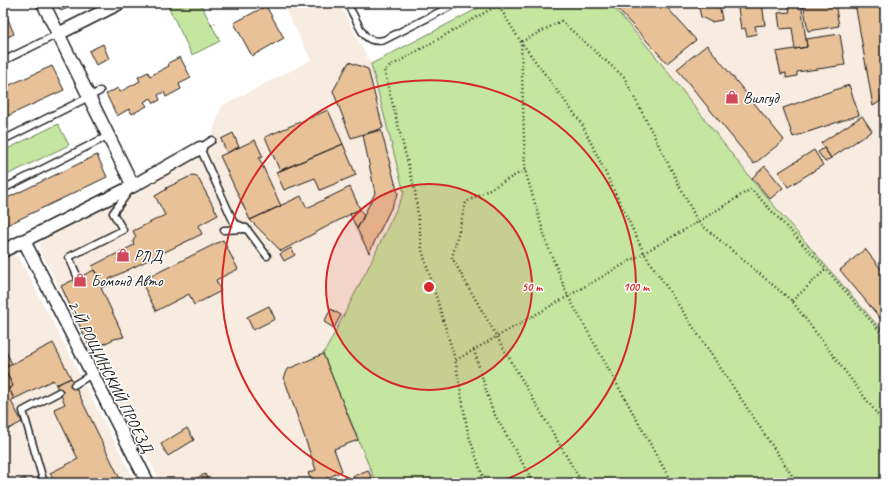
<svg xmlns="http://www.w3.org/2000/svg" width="888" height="486" viewBox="0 0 888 486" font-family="Caveat,sans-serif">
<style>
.built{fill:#f8ece0}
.green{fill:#c4e69f;stroke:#70815e}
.building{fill:#e8c198;stroke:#1c1c1c}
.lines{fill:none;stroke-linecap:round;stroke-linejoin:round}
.service-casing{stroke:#1c1c1c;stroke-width:9}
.minor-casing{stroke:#1c1c1c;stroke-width:15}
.path{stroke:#1c1c1c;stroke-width:2.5;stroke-dasharray:1 3;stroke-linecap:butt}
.service{stroke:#fff;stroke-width:6}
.minor{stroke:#fff;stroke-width:12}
.ring{fill:none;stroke:#d62828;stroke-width:2}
.labels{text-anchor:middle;stroke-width:3;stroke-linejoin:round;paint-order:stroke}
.poi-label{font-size:16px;fill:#1c1c1c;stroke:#fff;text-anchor:start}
.street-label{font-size:16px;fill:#1c1c1c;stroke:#fff}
.centre{fill:#d62828;stroke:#fff;stroke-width:2}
.ring-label{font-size:12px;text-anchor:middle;font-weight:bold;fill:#d62828;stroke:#fff;stroke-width:3;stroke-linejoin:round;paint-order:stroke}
</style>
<rect width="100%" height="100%" fill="#fff"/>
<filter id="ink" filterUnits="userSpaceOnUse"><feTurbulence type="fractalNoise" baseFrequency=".025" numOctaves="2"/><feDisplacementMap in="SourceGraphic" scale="8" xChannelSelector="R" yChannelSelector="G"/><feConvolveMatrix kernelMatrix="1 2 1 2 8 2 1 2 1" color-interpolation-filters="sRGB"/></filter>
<g filter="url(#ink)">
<path class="built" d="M282,3H339L371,64L404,193L372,260L329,344L323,354L376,483H161L39,249L42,238L213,144L212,140L214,127L222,106L311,60Z
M610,3H881L885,28V334L756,185L653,53Z
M10,255L19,257L136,483H3V258Z"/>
<path class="green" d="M172,3H200L220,41L192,55L167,4Z
M488,3H610L653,53L756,185L885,334V483H376L323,354L329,344L372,260L404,193L371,64Z
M58,124L69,145L3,177V151Z"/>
<path class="building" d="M57,3H78L61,11Z
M612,3H663L696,40L667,63Z
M698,3H719L722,20L711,22L701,17Z
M745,3H762L765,25L755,26L757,34L747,36L745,28L741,29L738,8L745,7Z
M788,3H801L807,47L795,49L792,28L780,29L778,13L790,12Z
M803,3H835L839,26L808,31Z
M855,3H882L885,22V95L881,96V101L873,106Z
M266,6L284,38L252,56L234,23Z
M5,12L14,34L3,39V13Z
M840,34L845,65L797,72V76L786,78V73L781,74L776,52L807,47L806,39Z
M103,44L109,59L96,65L89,51Z
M707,45L784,140L754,164L677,69Z
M180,57L191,78L179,84L181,89L166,97L164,92L158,95L160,100L154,103L151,98L144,102L147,106L132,114L129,109L117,116L106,94L118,88L120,92L140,81L138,77L148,72L150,76L169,66L168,63Z
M349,62L368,69L383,128L351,138L333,91Z
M52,66L64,90L3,118V88Z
M849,85L859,115L793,137L783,108Z
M328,110L343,144L280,171L265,137Z
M862,116L872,131L831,158L821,143Z
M381,130L398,194L369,253L357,229L375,193L363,135Z
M233,133L239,147L227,153L221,139Z
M255,140L263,157L259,158L281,206L250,220L220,156Z
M343,144L356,175L320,190L315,178L284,190L276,172Z
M824,148L831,158L825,162L818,152Z
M814,150L823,165L788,187L779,172Z
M97,155L107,177L3,227V200Z
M765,166L783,188L770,199L752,178Z
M193,175L197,176L218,215L198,226L202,234L109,279L111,282L103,287L92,266L134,245L133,242L134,239L136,237L133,231L165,215L155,196L167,189L166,188Z
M350,187L360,209L281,251L250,220L301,196L307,208Z
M360,209L364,216L357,229L350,214Z
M223,240L238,269L216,280L221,291L194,305L189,294L156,311L141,281Z
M291,248L295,255L284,261L280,254Z
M865,249L885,274V324L840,270Z
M94,270L103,287L101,288L124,337L114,339L91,350L61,286Z
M269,306L275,319L253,330L247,317Z
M331,309L341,315L334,328L324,322Z
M53,343L71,378L56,385L53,380L14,399L9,388L13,386L4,368Z
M3,345L12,364L4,368L13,386L9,388L14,399L11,401L22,422L3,432Z
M323,354L358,440L334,449L342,471L321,481V483H315L312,477L310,478L308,473L316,470L284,378L288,369Z
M71,378L122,483H55L50,473L78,459L54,409L65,404L56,385Z
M187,428L194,440L168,456L161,444Z
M368,470L373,481L368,483H356L353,476Z
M205,474L210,483H187Z
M25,478L27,483H13Z"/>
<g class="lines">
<g class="service-casing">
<path id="service" d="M347,3C350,9 353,14 356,20C362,33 367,44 384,40L457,3
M3,61L58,34
M3,140L89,97L100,91
M212,140L200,148L234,223L246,228L267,256
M3,189L108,136
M224,230L245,229
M78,278L69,257L123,230L113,213L129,191
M74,385L92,374
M44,483L23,411L59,392"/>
</g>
<g class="minor-casing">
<path id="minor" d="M43,3L133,186
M58,34L120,3
M24,241L148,483
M3,251L133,186L200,148"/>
</g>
<path class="path" d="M211,25L215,23
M525,170L466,202L452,258L497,337L582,483
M792,301L826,269
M3,337L10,334
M474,350L492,410L534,483
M456,360L698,222L751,189L826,269L885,337
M881,419L885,416
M485,483L468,433L455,359L422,250L415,191L384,70L498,5L521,42L582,124L644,253L797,483
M672,483L568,296L547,244L525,170L521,42L561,21L624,77L698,222L792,301L881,419L885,426"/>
<use href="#service" class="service"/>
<use href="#minor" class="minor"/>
</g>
</g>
<circle cx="429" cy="287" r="103" fill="#d62828" fill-opacity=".12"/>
<g class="ring">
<circle cx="429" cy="287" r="103"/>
<path d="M362 483A207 207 0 1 1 496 483"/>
</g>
<defs>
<g id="shop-bare" transform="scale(1.08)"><path d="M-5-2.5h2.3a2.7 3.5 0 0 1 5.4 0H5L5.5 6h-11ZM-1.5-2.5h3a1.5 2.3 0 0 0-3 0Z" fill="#d1495b" stroke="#fff" stroke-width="2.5" paint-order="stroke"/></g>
</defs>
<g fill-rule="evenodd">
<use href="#shop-bare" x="732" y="97"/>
<use href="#shop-bare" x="123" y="255"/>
<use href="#shop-bare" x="80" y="280"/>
</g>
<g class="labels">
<g class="poi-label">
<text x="743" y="103">Вилгуд</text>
<text x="134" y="261">РЛД</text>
<text x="91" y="286">Бомонд Авто</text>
</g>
<g class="street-label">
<text transform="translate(111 376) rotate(63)" y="6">2-Й РОЩИНСКИЙ ПРОЕЗД</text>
</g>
</g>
<circle cx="429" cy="287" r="6" class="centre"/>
<g class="ring-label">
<text x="532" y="291">50 m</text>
<text x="636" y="291">100 m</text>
</g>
<rect width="888" height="486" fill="none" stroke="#fff" stroke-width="16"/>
<rect x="8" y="8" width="872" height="470" fill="none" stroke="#1c1c1c" stroke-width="1.5" filter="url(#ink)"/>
</svg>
